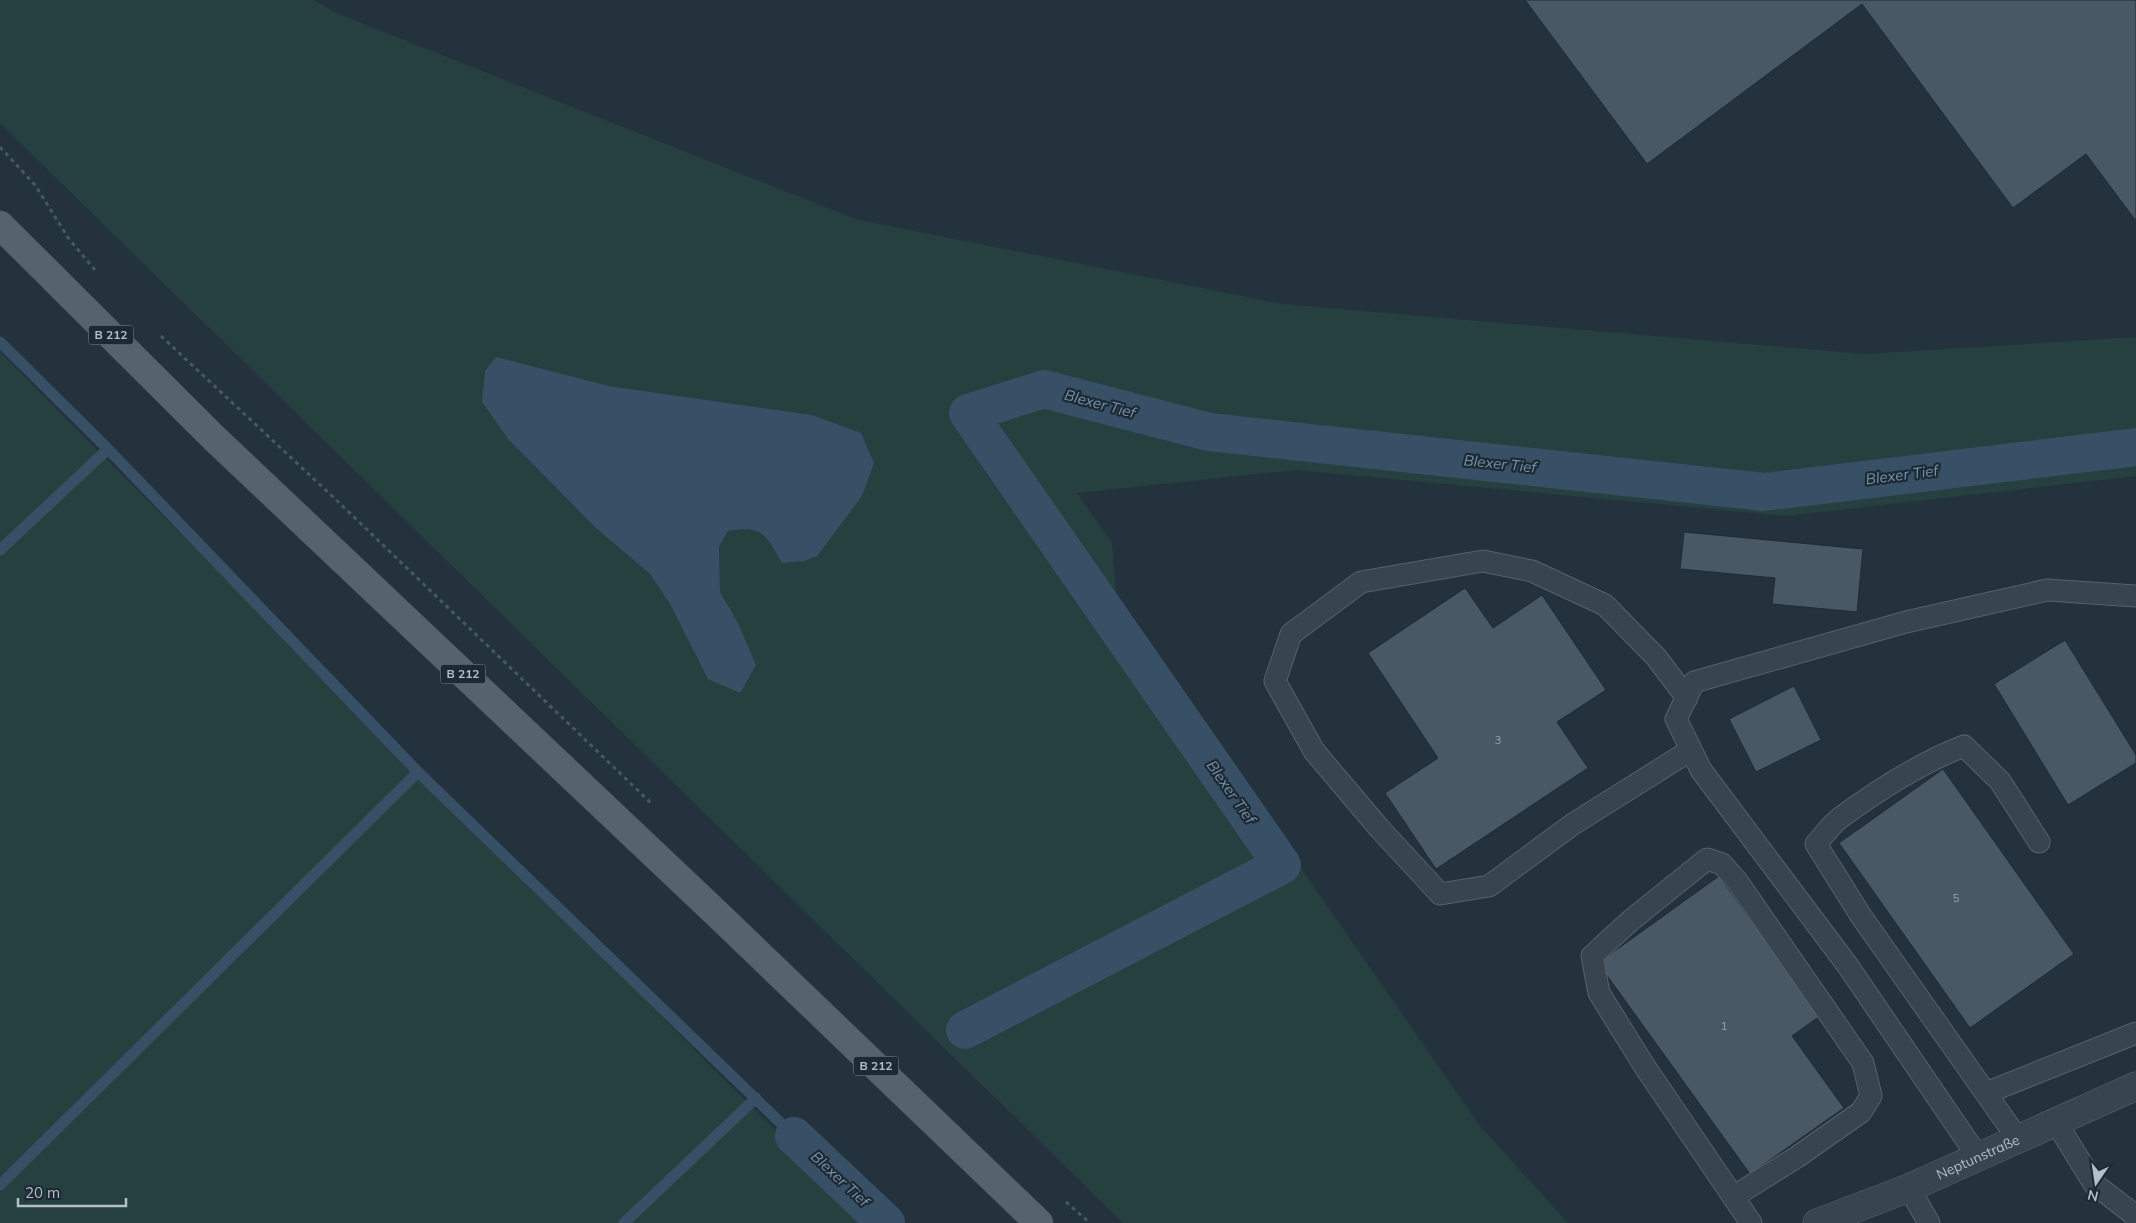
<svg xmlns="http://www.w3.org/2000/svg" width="2136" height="1223" viewBox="0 0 2136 1223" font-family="Mulish,sans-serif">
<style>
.green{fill:#263f3f;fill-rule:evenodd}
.water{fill:#385065}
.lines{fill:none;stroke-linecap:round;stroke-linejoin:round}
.stream{stroke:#385065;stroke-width:11}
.canal{stroke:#385065;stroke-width:38}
.building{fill:#485864;stroke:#1f2b35}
.lane-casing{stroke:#56616c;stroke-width:23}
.street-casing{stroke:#56616c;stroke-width:29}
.primary-casing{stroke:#414d57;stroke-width:29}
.path{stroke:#445b5b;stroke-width:3;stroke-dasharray:4 4;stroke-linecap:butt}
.lane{stroke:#38444e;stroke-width:21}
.street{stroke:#38444e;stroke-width:28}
.primary{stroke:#56636e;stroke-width:28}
.labels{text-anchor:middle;stroke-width:4.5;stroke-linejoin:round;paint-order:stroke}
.number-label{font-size:11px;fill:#99a4b0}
.shield{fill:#1d2933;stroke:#87919c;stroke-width:1}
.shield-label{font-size:12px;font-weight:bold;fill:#b4bec9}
.street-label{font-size:14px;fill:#b4bec9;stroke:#1d2933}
.water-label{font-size:15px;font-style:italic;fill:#7493ac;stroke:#1d2933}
</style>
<rect width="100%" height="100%" fill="#24323e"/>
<path class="green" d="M0,0H314L336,13L855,219L1282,304L1864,354L2136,337V476L1786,516L1296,470L1077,493L1112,543L1117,603L1480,1126L1568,1223H1123L0,123ZM570,376L609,386L812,415L782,563C766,535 763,525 728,531L719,547L720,592L737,621L689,640L670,604L650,574L597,529L508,439L482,402Z
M0,352L759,1114L874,1223H0Z"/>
<path class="water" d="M496,357L609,386L812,415L861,433L874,463L862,496L817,556L804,561L782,563C766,535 763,525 728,531L719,547L720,592L737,621L756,665L740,693L708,679L670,604L650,574L597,529L508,439L482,402L485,371Z"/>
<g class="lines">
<path class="stream" d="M0,342L108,449L418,772L794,1136
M0,550L108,449
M0,1185L418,772
M624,1223L756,1098"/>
<path class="canal" d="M965,1030L1282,865L968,413L1044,389L1209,432L1764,492L2136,447
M794,1136L886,1223"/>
</g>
<path class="building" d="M1525,0H2136V221L2086,154L2013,208L1862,4L1647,164Z
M1684,532L1863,549L1857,612L1772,604L1775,578L1680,569Z
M1465,588L1493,628L1542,595L1606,690L1557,722L1588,768L1436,869L1385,793L1438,758L1368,653Z
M2065,640L2136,755V763L2068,805L1994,684Z
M1794,686L1821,740L1756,772L1729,719Z
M1943,769L2074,954L1970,1028L1839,843Z
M1719,876L1820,1016L1792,1036L1844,1108L1750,1174L1598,963Z"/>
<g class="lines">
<g class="lane-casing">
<path id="lane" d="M1687,698L1656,657L1605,605L1532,571L1483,561L1361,582L1291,634L1275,681L1314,751L1379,828L1440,894L1489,886L1573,824L1691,750
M1986,1093L2136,1033
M2056,1122L2094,1184L2132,1213L2136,1219
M2018,1139L1861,916L1816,844C1824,835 1831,825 1840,818C1878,790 1920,763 1964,746L2000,781L2039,842
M1978,1157L1848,966L1701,770L1676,719L1694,682L1906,622L2047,590L2136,596
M1909,1188L1929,1223
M1733,1197L1797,1157L1861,1112L1871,1096L1863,1063L1737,881L1722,864L1707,859L1630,921L1592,956L1599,993L1645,1067L1751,1223"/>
</g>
<g class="street-casing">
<g id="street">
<path id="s1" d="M1817,1223L1909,1188L2136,1086"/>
</g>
</g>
<g class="primary-casing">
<path id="primary" d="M0,225L214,438L713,910L1039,1223"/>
</g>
<path class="path" d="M0,147L35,185L69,239L95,270
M161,336L331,495L652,804
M1066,1202L1090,1223"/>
<use href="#lane" class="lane"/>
<use href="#street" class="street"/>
<use href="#primary" class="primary"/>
</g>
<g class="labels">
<g class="number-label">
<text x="1498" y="744">3</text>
<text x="1956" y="902">5</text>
<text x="1724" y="1030">1</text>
</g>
<g class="shield">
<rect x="88.5" y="325.5" width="45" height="19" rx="4"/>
<rect x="440.5" y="664.5" width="45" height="19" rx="4"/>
<rect x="853.5" y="1056.5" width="45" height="19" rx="4"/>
</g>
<g class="shield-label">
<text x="111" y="339">B 212</text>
<text x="463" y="678">B 212</text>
<text x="876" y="1070">B 212</text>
</g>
<g class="street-label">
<text dy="5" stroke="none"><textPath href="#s1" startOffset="174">Neptunstraße</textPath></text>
</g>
<g class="water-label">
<text transform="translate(1100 404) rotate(15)" y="5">Blexer Tief</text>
<text transform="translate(1500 464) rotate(6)" y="5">Blexer Tief</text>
<text transform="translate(1902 475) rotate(-7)" y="5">Blexer Tief</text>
<text transform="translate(1231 792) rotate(55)" y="5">Blexer Tief</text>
<text transform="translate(840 1179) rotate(43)" y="5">Blexer Tief</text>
</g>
</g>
<g transform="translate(2096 1183) rotate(193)" stroke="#1d2933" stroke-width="4" paint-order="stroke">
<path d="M0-4L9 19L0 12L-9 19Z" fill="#b4bec9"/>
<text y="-8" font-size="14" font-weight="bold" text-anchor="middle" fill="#b4bec9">N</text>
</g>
<path d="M18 1198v8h108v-8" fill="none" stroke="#b4bec9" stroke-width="2.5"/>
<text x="25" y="1198" font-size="15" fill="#b4bec9" stroke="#1d2933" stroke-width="4" paint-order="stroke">20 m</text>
</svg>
